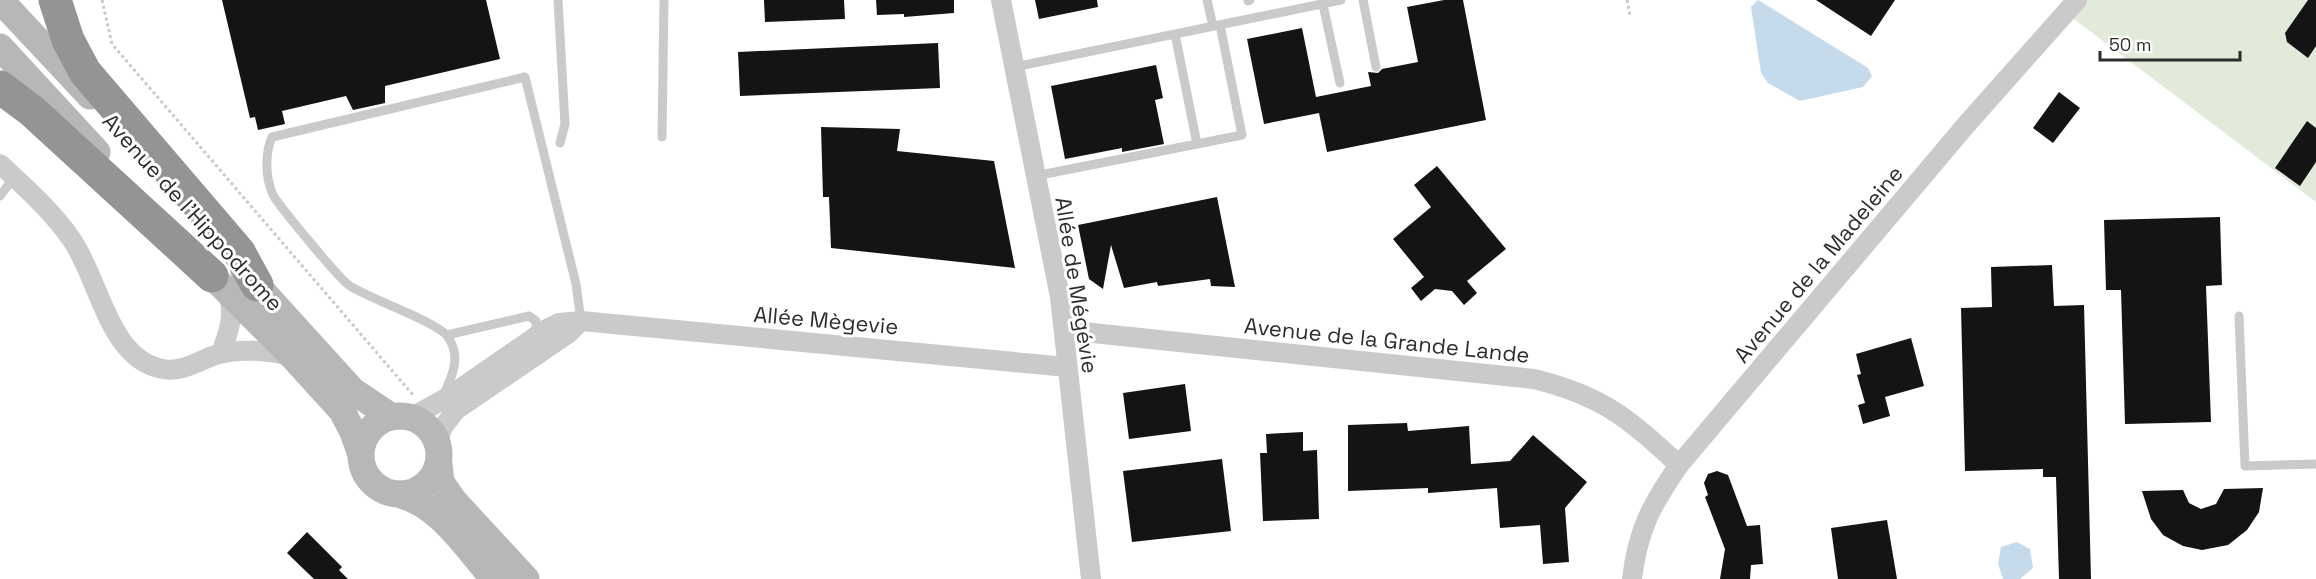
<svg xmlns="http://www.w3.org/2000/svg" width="2316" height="579" viewBox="0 0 2316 579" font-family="'Space Grotesk',sans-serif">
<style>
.green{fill:#e2ebda}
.water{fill:#c5dbeb}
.building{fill:#141414}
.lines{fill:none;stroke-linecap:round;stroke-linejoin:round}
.path{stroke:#cacaca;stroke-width:3;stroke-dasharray:3 3;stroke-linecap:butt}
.service{stroke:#cacaca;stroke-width:9}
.minor{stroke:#cacaca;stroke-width:20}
.secondary{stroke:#b7b7b7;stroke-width:27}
.motorway{stroke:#949494;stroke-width:33}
.labels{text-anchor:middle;stroke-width:6;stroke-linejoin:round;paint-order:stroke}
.street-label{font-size:22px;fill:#2d2d2d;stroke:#fff}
</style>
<rect width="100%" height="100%" fill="#fff"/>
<path class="green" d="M2077,0H2316V202L2066,13Z"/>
<path class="water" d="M1758,0L1868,68L1872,76L1863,87L1800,101L1768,83L1761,73L1751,7Z
M2017,542L2030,549L2033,568L2020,579H2003L1998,564L2001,547Z"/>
<path class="building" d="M222,0H486L500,59L385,86V103L353,110L346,96L282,111L285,124L258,130L255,117L250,118Z
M764,0H844L845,19L765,22Z
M876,0H954V13L904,17V14L877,15Z
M1035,0H1097L1098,7L1039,19Z
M1444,0H1463L1486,120L1327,152L1319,113L1264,124L1247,39L1302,28L1316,97L1371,86L1368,72L1378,73L1382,69L1418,62L1407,7Z
M1816,0H1895L1871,36Z
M2308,0H2316V46L2308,58L2287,42L2285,33Z
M938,43L940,88L740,96L738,52Z
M1156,65L1163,98L1155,100L1164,144L1122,152V148L1065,159L1051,86Z
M2059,92L2080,108L2053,143L2033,128Z
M2307,121L2316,128V162L2300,186L2275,168Z
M821,127L900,129L897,151L994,161L1015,268L831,248L829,197H823Z
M1437,166L1506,249L1467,281L1477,293L1464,305L1452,291L1435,289L1421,301L1411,288L1424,277L1393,239L1431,207L1414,185Z
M1217,197L1235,287L1211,286L1210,279L1158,286L1157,282L1124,288L1111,245L1103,289L1089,279L1078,225Z
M2220,217L2222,285L2206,286L2211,422L2125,424L2121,290H2106L2104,220Z
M2052,265L2054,306L2084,305L2091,579H2059L2056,477H2043V469L1965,471L1961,308L1992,307L1991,267Z
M1911,338L1924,386L1885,397L1890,416L1863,424L1858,405L1865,403L1857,375L1861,374L1856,354Z
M1185,384L1191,431L1129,439L1123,393Z
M1407,423L1408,431L1469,426L1471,464L1510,461L1533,435L1587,482L1565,508L1569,562L1543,564L1540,525L1500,528L1497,488L1428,493V488L1348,491V425Z
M1303,432V451L1317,450L1319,519L1263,521L1260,453H1267L1266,434Z
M1222,459L1231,531L1132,542L1123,471Z
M1717,471L1728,475L1747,526L1760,525L1763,564L1751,565L1750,579H1720L1725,549L1705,497L1708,495L1704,483L1708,474Z
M2263,488L2259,512L2247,530L2228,545L2202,550L2183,546L2163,535L2151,519L2142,491L2183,490L2189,503L2201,509L2216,504L2224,489Z
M1887,520L1897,579H1838L1831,528Z
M307,532L342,567L339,570L348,579H314L287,553Z"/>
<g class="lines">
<path class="path" d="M102,0L112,44L413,395
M1627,0L1630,15"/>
<path class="service" d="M558,0L565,124L560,143
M1207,0L1213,26
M1322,0L1340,83
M1363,0L1376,67
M1248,1L1250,0
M1014,67L1341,0
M662,137L664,0
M1197,144L1242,135L1220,25
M1035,176L1197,144L1175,34
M0,196L14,177
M2239,316L2245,466L2316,464
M447,335L529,316L536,321V336
M444,394C453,375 461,356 448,337C438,322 370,299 350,286C340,280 280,207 273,195C265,177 265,153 272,137L525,77L576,284L581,321"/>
<path class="minor" d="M1001,0L1060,297L1091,579
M0,164C25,187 53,212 72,240C100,281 109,360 163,369C184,373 200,359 219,354C241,348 271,351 292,356
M1064,330L1534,379C1603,396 1628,418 1679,465
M221,353C229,331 235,316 228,292
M410,418L448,397L545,330L559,323L581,321L1067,367
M437,442L443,427L456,410L569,333L581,321
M1632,579C1638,529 1651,506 1679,465L1966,125L2077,0"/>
<path class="secondary" d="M0,0L90,96
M0,47L97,152
M198,262L292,356L342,411L353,432L361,455
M244,271L353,391L392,417
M361 455a39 39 0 1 1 78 0a39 39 0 1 1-78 0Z
M439,464L441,482L454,501L526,579
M401,495C441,506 467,549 494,579"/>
<path class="motorway" d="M55,0L68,40L85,72L239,252L257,285
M0,87L32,111L212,276"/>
</g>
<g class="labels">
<g class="street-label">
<text transform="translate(193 212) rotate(48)" y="8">Avenue de l'Hippodrome</text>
<text transform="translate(1818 264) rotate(-50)" y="8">Avenue de la Madeleine</text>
<text transform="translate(1077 285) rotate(81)" y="8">Allée de Mégévie</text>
<text transform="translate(826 320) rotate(5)" y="8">Allée Mègevie</text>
<text transform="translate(1387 340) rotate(6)" y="8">Avenue de la Grande Lande</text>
</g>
</g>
<path d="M2100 51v9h140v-9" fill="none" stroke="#2d2d2d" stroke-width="3"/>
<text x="2109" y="51" font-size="18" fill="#2d2d2d" stroke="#ffffff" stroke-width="4.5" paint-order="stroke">50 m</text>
</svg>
